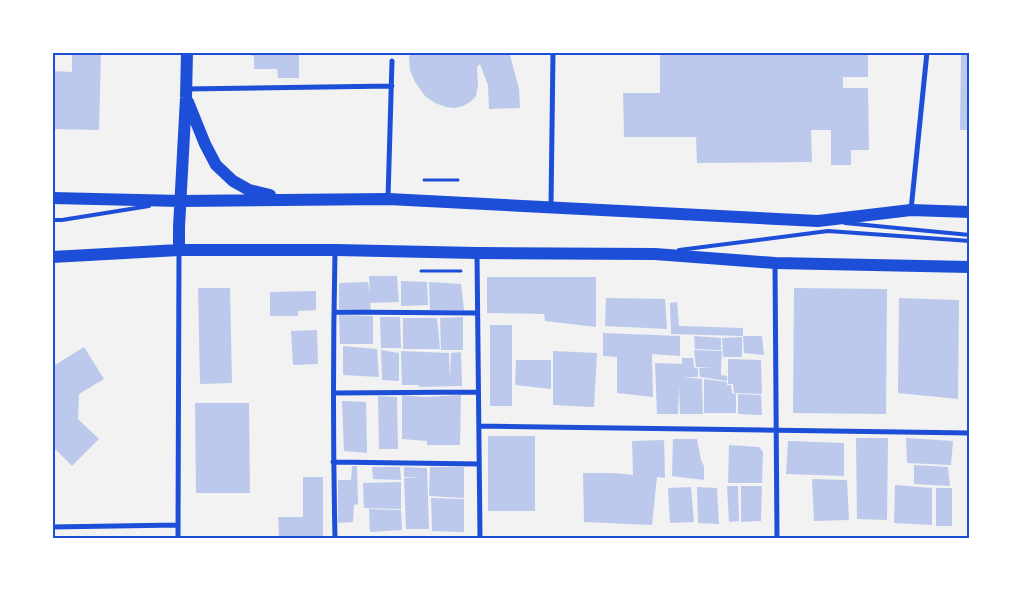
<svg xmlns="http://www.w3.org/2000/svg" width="1022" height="591" viewBox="0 0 1022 591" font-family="Montserrat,sans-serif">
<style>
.building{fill:#bdc9ec}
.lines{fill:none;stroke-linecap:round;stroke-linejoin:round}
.path{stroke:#1d4ed8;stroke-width:3}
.service{stroke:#1d4ed8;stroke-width:4}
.minor{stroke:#1d4ed8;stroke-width:5}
.primary{stroke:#1d4ed8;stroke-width:12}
.neatline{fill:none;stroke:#1d4ed8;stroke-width:2}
</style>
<rect width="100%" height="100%" fill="#f2f2f2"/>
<path class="building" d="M72,52H101L99,130L52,129V71L72,72Z
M251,52H299V78H278L277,69H254V58Z
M411,52H508L510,55L519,89L520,108L489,109L488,85L480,64L477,67L478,85L476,96L470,102L463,106L455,108L446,107L435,103L425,96L415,82L410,70L409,57Z
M660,52H868V77H843V88H868L869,150H851V165H831V130H811L812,162L697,163L696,137H624L623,93H660Z
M961,52H970V130H960Z
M369,276H397L399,302L370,303L371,311L339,309V283L368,282L370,295Z
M487,277H596V327L545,321L544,314L487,313Z
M401,281L427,282L428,305L401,306Z
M429,282L461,284L464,310H430Z
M198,288H230L232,383L200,384Z
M794,288L887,289L886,414L793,413Z
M316,291V310L298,311V316H270V292Z
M606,298L665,299L667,329L605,326Z
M899,298L959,300L958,399L898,393Z
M677,302L679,326L743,328V336L671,334L670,303Z
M339,315L373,316V344H340Z
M380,317H400L401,348H381Z
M463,317V350H441L440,318Z
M403,318H437L440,349H403Z
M490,325H512V406H490Z
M317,330L318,364L293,365L291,331Z
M603,333L680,336V356L652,354L653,397L617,393V357L603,356Z
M694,336L721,338V350L695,349Z
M743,336H762L764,355L744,353Z
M742,337V357H723L722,338Z
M343,346L377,349L379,377L343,375Z
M84,347L104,379L79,394L78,419L99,439L72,466L52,446V365H55Z
M381,350L399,353V381L382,380Z
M694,350L722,351L721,369V375L727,376V381L700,377L699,368H714L696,367Z
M401,351L449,353L450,379L451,353L461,352L462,386L419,387V385H402Z
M553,351L597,353L594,407L553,405Z
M682,358H693L694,367L698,369V377H683L702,379L703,414H680L679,386L678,414H657L655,363L682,364Z
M728,359L761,360L762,394L734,393L733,384H728Z
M516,360H551V389L515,385Z
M704,379L727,382V385H731L732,393L736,394V413H704Z
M738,394L761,395L762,415L738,414Z
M402,395L425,397L461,395L460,445H427V441L402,439Z
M968,395H970V425H967Z
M378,396L397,397L398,449H379Z
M342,401L366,402L367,453L344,451Z
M195,403H249L250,493H196Z
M488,436H535V511H488Z
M856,438H888L887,520L857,519Z
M906,438L953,441L951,465L907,463Z
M673,439H697L701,460L704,466V480L672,476Z
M664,440L665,478L657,477L652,525L584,522L583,473H613L633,475L632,441Z
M788,441L844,443V476L786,474Z
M729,445L759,447L763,452L762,483H728Z
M914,465L948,467L950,486L914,484Z
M352,466H357L358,504L354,505L353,522L338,523V480H351Z
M372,467H400L401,480L373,479Z
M404,467L427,468L429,529H406L404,478H421L404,477Z
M430,467H464V498L429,496Z
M303,477H323V536H279L278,517H303Z
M812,479L847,480L849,520L814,521Z
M401,482V509L364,508L363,483Z
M895,485L932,488V525L894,523Z
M727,486H738L739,521L729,522Z
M741,486H762L761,521L741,522Z
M691,487L694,522L670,523L668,488Z
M697,487L717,488L719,524L698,523Z
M936,488H952V526H936Z
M431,498L464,499V532L432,531Z
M369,509L401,510L402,530L370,532Z"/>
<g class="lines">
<path class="path" d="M424,180H458
M421,271H461"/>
<path class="service" d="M52,220H62L149,206
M845,223L970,235
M679,250L828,231L970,241"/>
<path class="minor" d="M186,89L392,86
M388,198L392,61
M551,206L553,52
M911,210L927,52
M477,254L480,538
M775,263L777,538
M334,312L477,313
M334,393L478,392
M479,426L970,433
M333,462L479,464
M52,527L178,525
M178,538L179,251
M335,538C333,443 333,347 335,252"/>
<path class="primary" d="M188,102L205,144L216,165L233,181L249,190L270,195
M52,198L181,201L388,199L818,221L911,210L970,212
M179,250V227L186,98L187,52
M52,257L179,250H336L477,253L655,254L775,263L970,267"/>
</g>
<rect width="1022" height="591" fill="none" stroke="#ffffff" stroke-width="108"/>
<rect x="54" y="54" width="914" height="483" class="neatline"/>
</svg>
